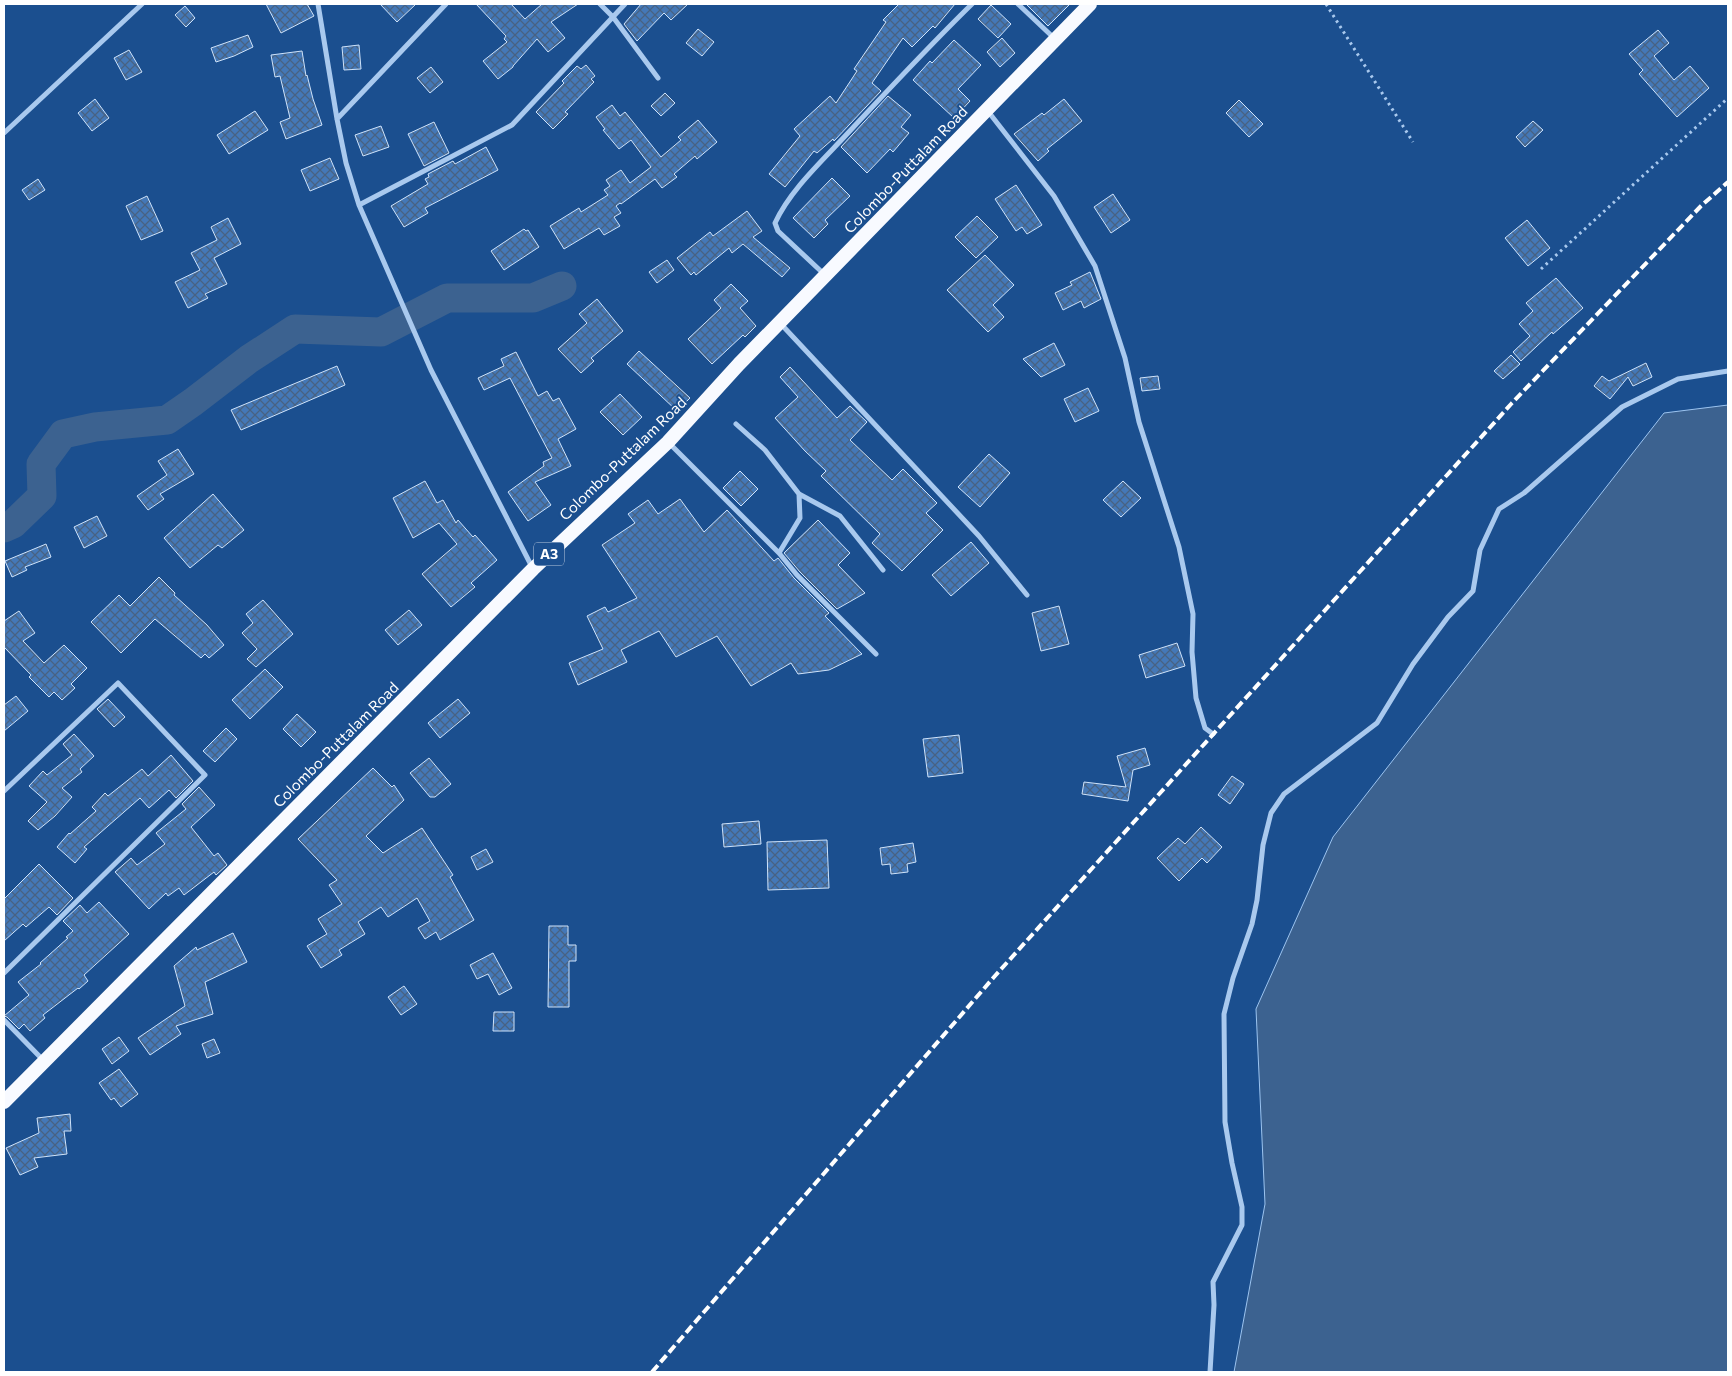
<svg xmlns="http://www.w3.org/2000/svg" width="1732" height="1376" viewBox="0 0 1732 1376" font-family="Commissioner,sans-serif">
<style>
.water{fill:#3c6290;stroke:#9cc4f0}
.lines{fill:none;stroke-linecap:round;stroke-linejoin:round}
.river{stroke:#3c6290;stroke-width:29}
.building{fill:url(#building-cross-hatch);stroke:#cfe3fa}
.path{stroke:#a9c9ee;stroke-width:3;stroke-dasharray:2.5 4;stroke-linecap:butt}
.minor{stroke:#a9c9ee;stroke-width:5}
.trunk{stroke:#f8faff;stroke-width:14}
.rail{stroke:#fff;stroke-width:4;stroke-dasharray:9 4;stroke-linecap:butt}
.labels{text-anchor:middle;stroke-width:4;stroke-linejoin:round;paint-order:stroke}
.shield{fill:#1b4f8f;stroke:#bbcadd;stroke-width:1}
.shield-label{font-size:14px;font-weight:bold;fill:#fff}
.street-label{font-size:15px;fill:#fff;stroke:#1b4f8f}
</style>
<defs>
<pattern id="building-cross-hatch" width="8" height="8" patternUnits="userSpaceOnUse" patternTransform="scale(1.25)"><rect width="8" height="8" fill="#4478b7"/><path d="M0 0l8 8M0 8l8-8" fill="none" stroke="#486282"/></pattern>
</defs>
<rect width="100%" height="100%" fill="#1b4f8f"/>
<path class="water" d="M1728,405V1372H1234L1265,1204L1256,1009L1333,837L1664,413Z"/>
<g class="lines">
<path class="river" d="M4,528L13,524L42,496L41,464L63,434L95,427L167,420L193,402L249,359L295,329L381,332L447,298H533L562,286"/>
</g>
<path class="building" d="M266,4H307L314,16L281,33Z
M380,4H416L397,22Z
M476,4H511L525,19L542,4H578L551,22L565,38L548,52L537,39L513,66V67L498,79L483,61L507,42L504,39L506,36Z
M641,4H688L671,20L664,13L637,41L624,24Z
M899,4H955L935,28L933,26L912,47L903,38L872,83L881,91L834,141L833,139L817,153L814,151L785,187L769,174L800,136L794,129L830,96L836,103L857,71L854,69L886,22L883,20Z
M1026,4H1070L1048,26Z
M991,5L1011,24L998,38L978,19Z
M185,6L195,18L186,27L175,15Z
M698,29L714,42L702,56L686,43Z
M1658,30L1669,43L1654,56L1674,80L1690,66L1709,88L1677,117L1639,74L1643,70L1629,54Z
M248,35L253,47L234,56L216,62L211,48Z
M1002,38L1015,53L1000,67L987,52Z
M954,40L981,65L958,89L970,101L954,118L913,80L930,61L932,63Z
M359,45L361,69L344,70L342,47Z
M129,50L142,72L126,80L114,58Z
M302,51L306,76L307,75L313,99L322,125L286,139L280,122L290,118L280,76L275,77L271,55Z
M586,65L595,76L591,79L594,82L565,112L568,114L553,129L536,112L564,83L562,81L577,66L581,69Z
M431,67L443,82L430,93L417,78Z
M665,93L675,103L661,116L651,106Z
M888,96L911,115L901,127L909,133L893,152L890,149L867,173L841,147Z
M95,99L109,118L92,131L78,113Z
M1064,99L1082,121L1047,149L1049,151L1038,161L1014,134L1042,113L1044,115Z
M1239,100L1263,124L1249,137L1226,113Z
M612,105L620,116L625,112L661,157L681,140L678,137L698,120L717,142L697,159L695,156L674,174L677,177L662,188L655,179L621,204L620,203L616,206L621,213L614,217L620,226L604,235L599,228L564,249L550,226L579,208L581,212L608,195L604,190L610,186L606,180L621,170L630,183L651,167L631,140L619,149L603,130L605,129L596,117Z
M255,111L268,130L229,154L217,135Z
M1533,121L1543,130L1525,147L1516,137Z
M434,122L449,153L424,166L408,134Z
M381,126L389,147L363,156L355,135Z
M486,147L498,170L425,208L428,213L404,227L391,206L428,184L425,179L429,177L428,174L453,161L455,164Z
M330,158L339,179L310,191L301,170Z
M832,178L850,196L825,220L828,224L814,238L793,218Z
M38,179L45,190L29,200L22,190Z
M1016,185L1042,225L1027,234L1022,227L1016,231L995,199Z
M1113,194L1130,220L1111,233L1094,207Z
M147,196L163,231L141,240L126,206Z
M747,211L762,231L753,237L790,268L782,277L743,244L732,253L729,248L696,275L694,272L691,275L677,258L710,232L713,236Z
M977,216L998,237L976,258L955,237Z
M228,218L241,244L214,258L227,284L205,294L208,298L188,308L175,282L200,270L191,253L217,240L211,227Z
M1527,220L1550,248L1528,266L1505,238Z
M524,229L526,231L528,230L539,247L504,270L491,251Z
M985,255L1014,285L993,305L1004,317L988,332L947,290Z
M667,260L674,270L657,283L649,272Z
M1090,272L1101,299L1084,308L1081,301L1063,310L1055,293L1072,285L1070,282Z
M1556,278L1583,308L1553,334L1552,332L1521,361L1513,352L1530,336L1519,324L1533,311L1526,303Z
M731,284L748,301L740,308L756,326L745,337L743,335L712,364L688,339L721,308L714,300Z
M597,299L623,331L591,358L594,361L581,373L558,349L587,323L579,314Z
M1054,343L1065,365L1041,377L1023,359Z
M639,351L690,398L677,411L627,364Z
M516,352L538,396L547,391L553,401L559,398L576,429L558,439L571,466L535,482L551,505L528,521L508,492L544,466L543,462L552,458L510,378L484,390L478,378L504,366L501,359Z
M1511,355L1520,364L1503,379L1494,371Z
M1646,363L1652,377L1633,386L1628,377L1610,399L1594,386L1602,376L1609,381Z
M337,366L345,385L241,430L231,410Z
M790,367L837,418L850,406L867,422L850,440L892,480L903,469L937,503L926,513L943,530L902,571L872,543L880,534L821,476L826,471L805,451L775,418L798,397L780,377Z
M1158,376L1160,389L1142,391L1140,378Z
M1088,388L1099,411L1075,422L1064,399Z
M620,394L642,417L623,435L600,412Z
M178,449L194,474L160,494L164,499L148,510L137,496L167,475L158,461Z
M989,454L1010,473L980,507L958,487Z
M740,471L758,489L741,506L723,488Z
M425,481L437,503L443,500L456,523L458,520L473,537L475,535L497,560L471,583L475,587L451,607L422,574L457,544L439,523L413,538L393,498Z
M1123,481L1141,498L1121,517L1103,500Z
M213,494L244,530L222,548L218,545L190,568L164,538Z
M680,499L704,532L727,510L774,561L778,558L794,578L829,613L825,616L862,654L829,670L798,674L791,663L751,686L717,636L676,657L659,631L621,650L627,662L578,685L569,663L603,649L587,616L605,607L608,612L637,598L602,545L635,523L628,514L648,500L658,514Z
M97,516L107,536L84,548L74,527Z
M818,520L850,553L838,565L865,593L837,609L800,572L784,553Z
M971,542L989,563L951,596L932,575Z
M46,544L51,557L25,567L27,570L12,577L5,561Z
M159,577L175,593L174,595L207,625L224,645L209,658L205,654L201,658L155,619L121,653L91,622L119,595L130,606Z
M263,600L293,634L256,667L247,659L257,649L242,633L253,623L246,614Z
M1059,606L1069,644L1041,651L1032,613Z
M409,610L422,625L398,645L385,630Z
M19,611L35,633L23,641L44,663L64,645L87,668L71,684L75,688L62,700L54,692L49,697L29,677L31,675L4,647V621Z
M1177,643L1185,666L1146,678L1139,655Z
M265,669L283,687L250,719L232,700Z
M16,696L28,711L4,731V705Z
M108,699L125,717L114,727L97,709Z
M458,699L470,713L440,738L428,723Z
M297,714L316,732L301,747L283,729Z
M226,728L237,739L215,762L203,751Z
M74,734L94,756L80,769L82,772L62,788L72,797L55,816L38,830L28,821L47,802L29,786L43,771L47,775L72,755L63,744Z
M959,735L963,773L928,777L923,739Z
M1145,748L1150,765L1133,770L1128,801L1082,794L1084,782L1126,787L1117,756Z
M171,755L193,781L176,798L169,790L149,808L140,798L84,847L87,849L75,863L57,847L69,833L70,834L96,811L92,807L105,793L108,796L142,769L148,776Z
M429,758L451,784L435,797H430L410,773Z
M373,768L392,787L394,785L404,800L366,836L383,853L422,828L453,875L450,877L474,920L440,940L436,932L425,939L418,928L430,921L417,898L388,917L381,907L358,922L365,934L339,950L342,955L321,968L307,946L327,934L318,919L342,904L329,885L337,880L298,839Z
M1232,776L1244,784L1230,804L1218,795Z
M199,787L215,805L191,827L214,856L218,853L227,865L216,875L214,872L184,895L179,888L168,896L166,893L149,909L115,872L131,858L137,865L165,844L156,833L186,809L182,804Z
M759,821L761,844L724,847L722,824Z
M1201,827L1222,847L1207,863L1202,858L1179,881L1157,858L1178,838L1185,844Z
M827,840L829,888L768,890L767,842Z
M913,843L916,862L907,864L908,872L891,874L890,864L882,865L880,848Z
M486,849L493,862L477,870L471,857Z
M39,864L73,898L57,915L49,907L26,927L23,924L4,941V899Z
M99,902L129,934L84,975L88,981L79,989L78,988L43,1015L45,1018L30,1031L24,1024L19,1029L7,1017L4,1016L29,995L18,982L41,964L40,963L68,938L66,937L73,931L63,921L80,905L87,913Z
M549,926H568V945H576V961H569V1007H548Z
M233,933L247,962L205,982L213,1014L176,1026L181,1034L150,1055L138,1038L185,1006L174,966L196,947L197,950Z
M493,953L512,988L499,995L488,974L477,979L470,965Z
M404,986L417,1004L401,1015L388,997Z
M494,1012H514V1031H493Z
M119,1037L129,1051L112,1064L102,1049Z
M214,1039L220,1053L207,1058L202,1044Z
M119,1069L138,1094L121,1107L114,1098L111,1100L99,1083Z
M70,1114L71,1131H64L67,1154L34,1158L38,1167L20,1175L6,1148L39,1133L37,1118Z"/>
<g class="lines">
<path class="path" d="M1326,4L1413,142
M1541,269L1728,98"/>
<path class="minor" d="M318,4L337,119L346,163L359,205L431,370L532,567
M600,4L613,17L658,78
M1018,4L1055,39
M987,110L1054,196L1095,266L1125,358L1139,422L1179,547L1193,614L1192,652L1196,698L1205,728L1213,734
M337,119L446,4
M4,133L142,4
M359,205L512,125L625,4
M825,275L778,231L775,223C790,190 823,160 847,134C888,90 929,46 972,4
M780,323L979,536L1027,595
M736,424L765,450L799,494L800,518L779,553L797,575L876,654
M668,442L779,553
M799,494L840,516L883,570
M4,791L118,683L205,775L4,973
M4,1020L44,1061
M1210,1372L1214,1305L1213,1282L1242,1225V1207L1232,1163L1225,1122L1224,1014L1233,978L1252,924L1257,900L1263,845L1271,813L1284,794L1377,723L1413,664L1448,617L1473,591L1480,550L1499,509L1524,493L1622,407L1678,379L1728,371"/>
<path class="trunk" d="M4,1102L533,569L668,442L739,364L1090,4"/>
<path class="rail" d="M652,1372L994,977L1512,403L1701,206L1728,182"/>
</g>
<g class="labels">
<rect class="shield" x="534" y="542.5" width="30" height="23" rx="4"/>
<g class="shield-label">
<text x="549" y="559">A3</text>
</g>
<g class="street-label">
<text transform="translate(906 170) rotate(-46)" y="5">Colombo-Puttalam Road</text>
<text transform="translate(623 459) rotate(-44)" y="5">Colombo-Puttalam Road</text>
<text transform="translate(336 745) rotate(-45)" y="5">Colombo-Puttalam Road</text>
</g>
</g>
<rect width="1732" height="1376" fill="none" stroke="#ffffff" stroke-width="10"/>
</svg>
